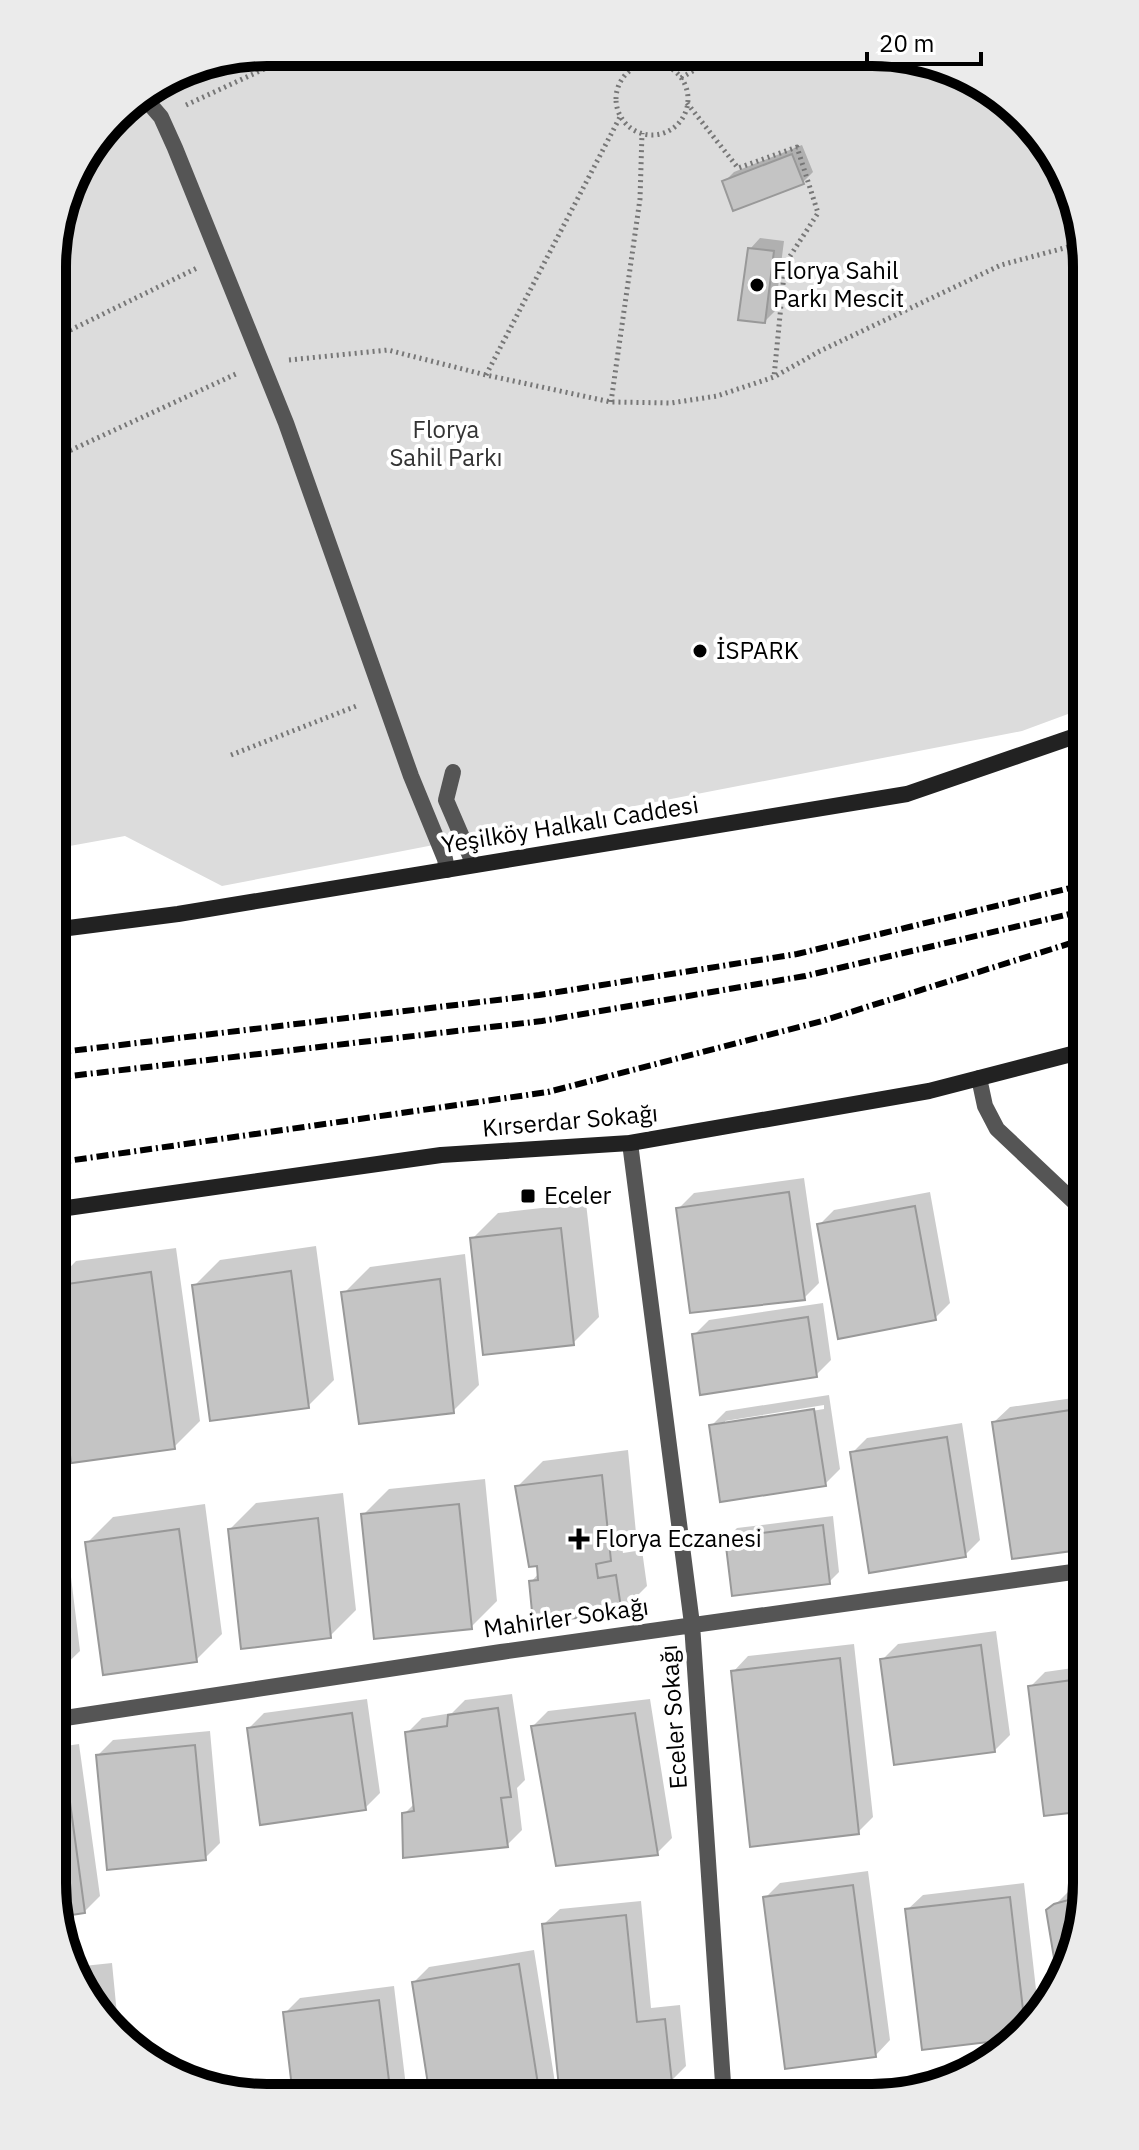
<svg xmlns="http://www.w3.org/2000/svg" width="1139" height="2150" viewBox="0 0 1139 2150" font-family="'IBM Plex Sans',sans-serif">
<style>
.green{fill:#dcdcdc}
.shadow{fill:#0003;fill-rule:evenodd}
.building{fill:#c4c4c4;stroke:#999;stroke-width:2}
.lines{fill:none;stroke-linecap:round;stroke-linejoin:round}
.path{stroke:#777;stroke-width:5;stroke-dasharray:2 4;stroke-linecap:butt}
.service{stroke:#555;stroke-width:16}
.pedestrian{stroke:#555;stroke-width:16}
.minor{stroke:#555;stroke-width:16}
.secondary{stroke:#222;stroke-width:16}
.rail{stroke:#000;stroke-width:6;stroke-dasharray:12 4 2 4;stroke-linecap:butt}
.poi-dot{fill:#000;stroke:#fff;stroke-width:3}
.labels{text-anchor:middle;stroke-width:8;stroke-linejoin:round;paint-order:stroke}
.poi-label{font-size:24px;fill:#000;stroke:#fff;text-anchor:start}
.park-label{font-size:24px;fill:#333;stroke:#fff}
.street-label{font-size:24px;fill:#000;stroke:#fff}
.rim{fill:none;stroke:#000;stroke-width:10}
</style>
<rect width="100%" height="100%" fill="#fff"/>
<path class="green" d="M267,52L913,56L1013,105L1076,199L1087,267V707L1022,731L222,886L125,836L53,849L54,240L74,172L125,106L185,68Z"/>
<path class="shadow" d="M802,145L813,172L803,182H724L734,172Z
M760,238L784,241L775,311L765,321L750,249Z
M804,1178L819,1283L804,1298L679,1208L694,1193Z
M930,1192L950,1303L935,1318L819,1225L834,1210Z
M586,1203L599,1317L573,1343L472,1239L498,1213Z
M316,1246L334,1380L308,1406L194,1286L220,1260Z
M176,1248L200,1421L174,1447L73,1461L53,1304V1285L76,1261Z
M465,1254L479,1385L453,1411L344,1293L370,1267Z
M823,1303L831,1360L816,1375L694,1335L709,1320Z
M53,1380L58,1424L52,1430Z
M829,1395L840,1469L825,1484L711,1426L726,1411ZM824,1405V1409L725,1425V1421Z
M1087,1396V1547L994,1422L1010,1407Z
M962,1423L980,1540L965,1555L852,1453L867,1438Z
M628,1450L636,1533L622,1547L623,1553L642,1550L647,1586L621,1612L531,1582L539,1573L517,1487L543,1461Z
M485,1479L497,1601L471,1627L363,1515L389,1489Z
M343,1493L356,1610L330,1636L230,1529L256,1503Z
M205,1504L222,1634L196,1660L87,1543L113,1517Z
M63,1511L80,1651L52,1678V1513Z
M833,1516L839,1572L829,1582L727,1538L737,1528Z
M996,1631L1010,1735L995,1750L883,1659L898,1644Z
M854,1644L873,1817L858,1832L733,1672L748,1656Z
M1087,1666V1809L1030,1687L1045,1672Z
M512,1694L525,1780L517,1788L522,1830L507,1845L404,1814L415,1803L407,1733L422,1718L452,1713L465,1700Z
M367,1699L380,1793L365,1808L249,1728L264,1713Z
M650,1699L672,1838L657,1853L533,1726L548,1711Z
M210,1731L220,1843L205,1858L98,1755L113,1740Z
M79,1744L100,1896L84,1912L57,1915L52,1883V1748Z
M868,1871L890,2040L875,2056L765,1898L780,1883Z
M1024,1883L1039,2016L1009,2038L924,2048L907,1910L923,1895Z
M1087,1885V1897L1061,1966L1049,1911L1071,1889Z
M641,1901L651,2008L680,2005L686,2066L671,2081L651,2083L637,2097H562L544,1924L560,1909Z
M534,1950L556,2089L548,2097H432L414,1982L429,1967Z
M112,1963L119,2035L74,1967Z
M394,1986L407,2095L295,2096L285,2013L300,1998Z"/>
<path class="building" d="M792,154L804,184L733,211L722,181Z
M748,248L774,251L765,323L738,320Z
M789,1192L805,1300L690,1313L676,1208Z
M915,1206L936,1320L838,1339L817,1224Z
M561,1228L574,1345L483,1355L470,1238Z
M291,1271L309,1408L210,1421L192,1285Z
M151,1272L175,1449L71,1463L53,1319V1286Z
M440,1279L454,1413L359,1424L341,1292Z
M808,1317L817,1377L700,1395L692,1334Z
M1084,1408L1087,1429V1549L1012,1559L992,1422Z
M814,1409L826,1486L720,1502L709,1425Z
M947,1437L966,1557L869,1573L850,1452Z
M602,1475L611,1561L596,1564L598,1578L616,1575L622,1614L533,1622L529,1581L538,1580L537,1566L529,1567L515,1486Z
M459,1504L472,1629L374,1639L361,1514Z
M318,1518L331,1638L241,1649L228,1529Z
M823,1525L830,1584L732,1596L725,1538Z
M179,1529L197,1662L103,1675L85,1542Z
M981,1645L995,1752L894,1765L880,1659Z
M840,1658L859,1834L750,1847L731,1671Z
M1087,1678V1811L1044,1816L1028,1686Z
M498,1708L511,1797L501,1798L508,1847L403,1858L402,1813L414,1811L405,1732L447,1726L448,1715Z
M352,1713L366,1810L260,1825L247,1728Z
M635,1713L658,1855L556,1866L531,1726Z
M195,1745L206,1860L107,1870L96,1755Z
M64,1758L85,1913L58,1917L52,1883V1760Z
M853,1885L876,2057L785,2069L763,1897Z
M1010,1897L1025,2027L1005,2040L922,2050L905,1909Z
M1085,1898H1086L1060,1968L1055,1964L1046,1910L1054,1904L1072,1899L1082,1903Z
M626,1915L637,2022L665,2019L672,2083L636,2086L637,2097H560L542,1924Z
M519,1964L540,2097H430L412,1982Z
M379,2000L391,2097L293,2096L283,2012Z"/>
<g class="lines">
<path class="path" d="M626,54L631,69
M616 99a36 36 0 1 1 72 0a36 36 0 1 1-72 0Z
M681,78L720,55
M173,90L245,57
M687,103L738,168L797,147L818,213L785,264L774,377
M186,105L301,52
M54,338L197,268
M289,360L388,350L486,375L611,402L671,403L717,396L774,377L820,351L1001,265L1083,243
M486,375L620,117
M611,402L640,199L642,133
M54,458L238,373
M231,755L359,705"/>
<path class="service" d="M453,772L446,800L474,865"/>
<path class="pedestrian" d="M142,95L161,117L175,148L286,423L411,776L445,859L447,870"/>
<path class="minor" d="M979,1078L985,1106L997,1129L1087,1214
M630,1143L692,1624L724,2098
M52,1720L501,1652L1087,1570"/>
<path class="secondary" d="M53,930L178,914L907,794L1087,732
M53,1210L441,1155L630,1143L929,1091L1087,1050"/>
<path class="rail" d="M53,1053L539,995L797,954L1087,884
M53,1078L542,1021L805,976L1087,910
M53,1163L548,1092L822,1021L1087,938"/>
</g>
<g class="poi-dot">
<circle cx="757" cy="285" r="8"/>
<circle cx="700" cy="651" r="8"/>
<rect x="520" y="1188" width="16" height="16" rx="4"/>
<path d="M575 1527h8v8h8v8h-8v8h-8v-8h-8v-8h8z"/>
</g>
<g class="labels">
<g class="poi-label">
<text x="773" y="279">Florya Sahil<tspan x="773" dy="28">Parkı Mescit</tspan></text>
<text x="716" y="659">İSPARK</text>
<text x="544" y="1204">Eceler</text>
<text x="595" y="1547">Florya Eczanesi</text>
</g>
<g class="park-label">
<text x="446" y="438">Florya<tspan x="446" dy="28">Sahil Parkı</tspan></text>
</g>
<g class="street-label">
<text transform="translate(570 825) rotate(-9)" y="8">Yeşilköy Halkalı Caddesi</text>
<text transform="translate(570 1121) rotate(-5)" y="8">Kırserdar Sokağı</text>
<text transform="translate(566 1618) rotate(-8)" y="8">Mahirler Sokağı</text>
<text transform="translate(674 1717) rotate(-94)" y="8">Eceler Sokağı</text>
</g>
</g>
<path d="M0 0H1139V2150H0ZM267 66H872A201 201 0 0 1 1073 267V1883A201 201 0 0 1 872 2084H267A201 201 0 0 1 66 1883V267A201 201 0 0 1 267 66Z" fill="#ebebeb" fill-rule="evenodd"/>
<path class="rim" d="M267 66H872A201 201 0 0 1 1073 267V1883A201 201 0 0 1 872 2084H267A201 201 0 0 1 66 1883V267A201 201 0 0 1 267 66Z"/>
<path d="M867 52v12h114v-12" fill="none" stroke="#000000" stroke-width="4"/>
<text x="879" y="52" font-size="24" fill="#000000" stroke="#ffffff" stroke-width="6" paint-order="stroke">20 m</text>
</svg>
